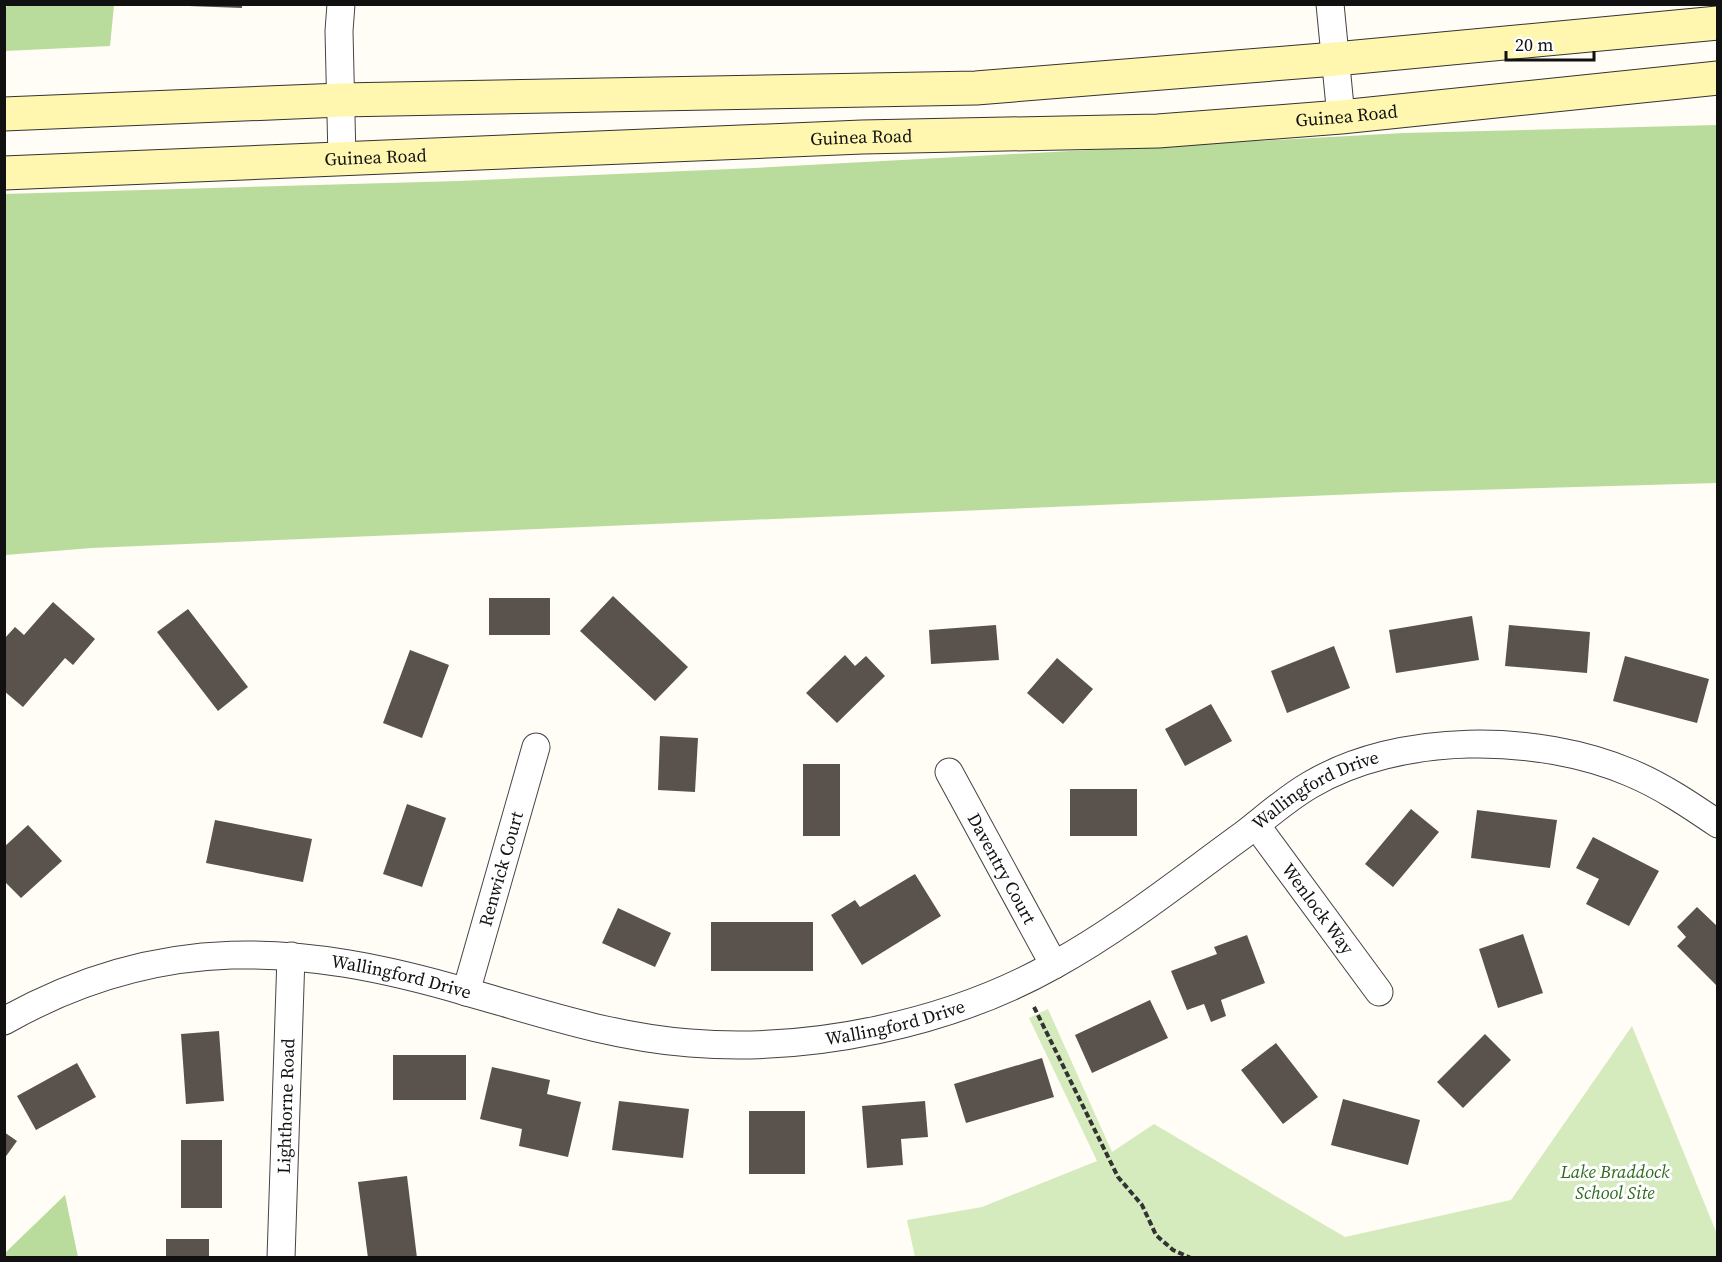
<svg xmlns="http://www.w3.org/2000/svg" width="1722" height="1262" viewBox="0 0 1722 1262" font-family="'Source Serif 4',serif">
<style>
.green{fill:#d5ebbd}
.forest{fill:#b9dc9c}
.building{fill:#5a524d}
.lines{fill:none;stroke-linecap:round;stroke-linejoin:round}
.street-casing{stroke:#444;stroke-width:29}
.secondary-casing{stroke:#333;stroke-width:35}
.path{stroke:#333;stroke-width:4;stroke-dasharray:6 3;stroke-linecap:butt}
.street{stroke:#fff;stroke-width:27}
.secondary{stroke:#fff6b0;stroke-width:33}
.labels{text-anchor:middle;stroke-width:6;stroke-linejoin:round;paint-order:stroke}
.street-label{font-size:18px;fill:#111;stroke:#fff}
.park-label{font-size:18px;font-style:italic;fill:#2f6b1f;stroke:#fff}
</style>
<rect width="100%" height="100%" fill="#fffdf5"/>
<path class="green" d="M1048,1009L1112,1152L1154,1124L1345,1237L1511,1200L1632,1026L1717,1234V1257H915L907,1220L982,1207L1097,1161L1029,1018Z"/>
<path class="forest" d="M7,5H114L110,46L5,51V13Z
M1717,125V483L1404,492L92,548L5,555L4,194L459,181L754,168L1404,133Z
M65,1195L78,1257H5V1253Z"/>
<path class="building" d="M189,4H242V8L189,6Z
M613,596L688,667L655,701L580,631Z
M489,598H550V635H489Z
M53,602L95,639L73,665L65,658L23,707L4,691V639L15,627L24,635Z
M188,609L248,687L218,711L157,632Z
M1472,616L1479,660L1396,673L1389,630Z
M996,625L999,660L931,664L929,630Z
M1509,625L1590,632L1587,673L1505,666Z
M1334,646L1350,688L1287,713L1271,671Z
M410,650L449,665L422,738L383,723Z
M845,655L855,666L866,656L885,676L837,723L806,693Z
M1625,656L1709,679L1697,723L1613,701Z
M1057,658L1093,689L1063,724L1027,693Z
M1211,704L1232,741L1185,766L1165,729Z
M660,736L698,738L695,792L658,790Z
M803,764H840V836H803Z
M1070,789H1137V836H1070Z
M407,804L446,818L422,887L383,874Z
M1411,809L1439,832L1393,887L1365,864Z
M1477,810L1557,820L1550,868L1471,858Z
M215,820L312,839L303,882L206,863Z
M28,825L62,861L21,898L4,881V847Z
M1593,837L1659,871L1629,926L1586,904L1599,879L1576,868Z
M915,874L941,916L862,965L831,915L855,900L860,907Z
M1697,907L1718,927V987L1677,946L1686,937L1677,927Z
M618,908L671,933L655,967L602,943Z
M711,922H813V971H711Z
M1523,934L1543,993L1498,1008L1479,949Z
M1247,935L1265,983L1221,1000L1226,1016L1211,1022L1204,1004L1187,1010L1171,971L1217,954L1214,947Z
M1150,1000L1168,1038L1092,1073L1075,1035Z
M219,1031L224,1101L186,1104L181,1034Z
M1485,1034L1511,1060L1463,1108L1437,1082Z
M1276,1043L1318,1097L1283,1124L1241,1070Z
M393,1055H466V1100H393Z
M1042,1058L1054,1097L966,1123L954,1084Z
M77,1063L96,1097L36,1130L17,1096Z
M492,1067L550,1080L547,1094L581,1102L568,1157L519,1146L522,1129L480,1119Z
M1343,1099L1420,1120L1408,1165L1331,1145Z
M619,1101L689,1109L683,1158L612,1150Z
M925,1101L928,1137L901,1139L903,1165L867,1168L862,1106Z
M749,1111H805V1174H749Z
M4,1132L17,1141L4,1159Z
M181,1140H222V1208H181Z
M407,1176L417,1258H368L358,1182Z
M166,1239H209V1258H166Z"/>
<g class="lines">
<g class="street-casing">
<g id="street">
<path d="M341,4L339,31L342,159"/>
<path d="M1330,4L1341,117"/>
<path id="s1" d="M949,772L1054,965"/>
<path id="s2" d="M1256,825L1379,992"/>
<path id="s3" d="M466,992L536,747"/>
<path id="s4" d="M4,1021C160,933 300,943 467,992C541,1013 612,1037 690,1043C810,1053 949,1024 1054,965C1121,928 1181,880 1243,835C1265,818 1286,799 1310,785C1399,732 1537,733 1631,773C1662,786 1690,805 1718,824"/>
<path id="s5" d="M281,1258L291,956"/>
</g>
</g>
<g class="secondary-casing">
<g id="secondary">
<path d="M4,114L341,100L976,88L1335,59L1718,23"/>
<path id="s6" d="M4,173L862,137L1158,131L1341,117L1718,78"/>
</g>
</g>
<path class="path" d="M1034,1007L1118,1177L1142,1205L1156,1235L1173,1250L1191,1258"/>
<use href="#street" class="street"/>
<use href="#secondary" class="secondary"/>
</g>
<g class="labels">
<g class="street-label">
<text dy="6" stroke="none"><textPath href="#s6" startOffset="1344">Guinea Road</textPath></text>
<text dy="6" stroke="none"><textPath href="#s6" startOffset="858">Guinea Road</textPath></text>
<text dy="6" stroke="none"><textPath href="#s6" startOffset="372">Guinea Road</textPath></text>
<text dy="6" stroke="none"><textPath href="#s4" startOffset="1401">Wallingford Drive</textPath></text>
<text dy="6" stroke="none"><textPath href="#s3" startOffset="128">Renwick Court</textPath></text>
<text dy="6" stroke="none"><textPath href="#s1" startOffset="110">Daventry Court</textPath></text>
<text dy="6" stroke="none"><textPath href="#s2" startOffset="104">Wenlock Way</textPath></text>
<text dy="6" stroke="none"><textPath href="#s4" startOffset="411">Wallingford Drive</textPath></text>
<text dy="6" stroke="none"><textPath href="#s4" startOffset="915">Wallingford Drive</textPath></text>
<text dy="6" stroke="none"><textPath href="#s5" startOffset="152">Lighthorne Road</textPath></text>
</g>
<g class="park-label">
<text x="1615" y="1178">Lake Braddock<tspan x="1615" dy="21">School Site</tspan></text>
</g>
</g>
<rect width="1722" height="1262" fill="none" stroke="#111111" stroke-width="12"/>
<path d="M1506 51v9h88v-9" fill="none" stroke="#111111" stroke-width="3"/>
<text x="1515" y="51" font-size="18" fill="#111111" stroke="#ffffff" stroke-width="4.5" paint-order="stroke">20 m</text>
</svg>
